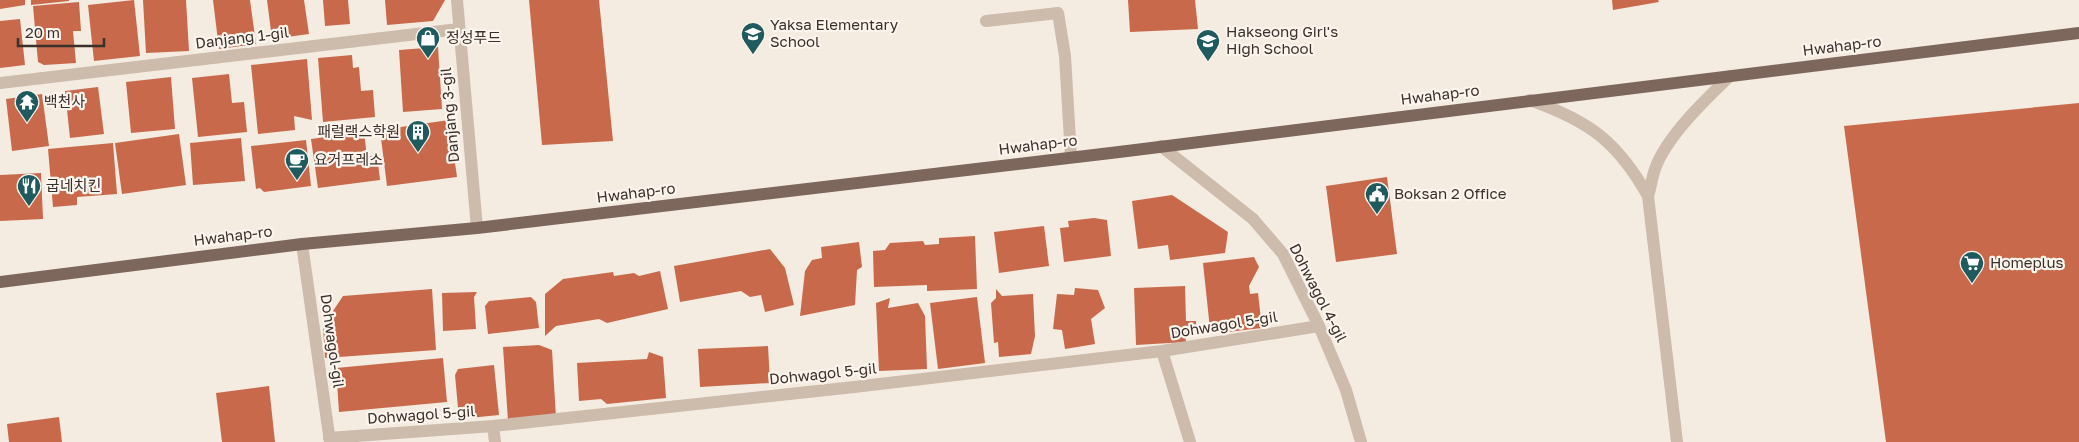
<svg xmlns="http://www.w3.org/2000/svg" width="2079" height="442" viewBox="0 0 2079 442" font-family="'Golos Text','Noto Sans KR',sans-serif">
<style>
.building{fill:#c8694b}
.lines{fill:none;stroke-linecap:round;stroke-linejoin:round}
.minor{stroke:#cdbbac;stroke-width:12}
.major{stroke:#7d675c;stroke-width:12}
.labels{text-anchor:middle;stroke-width:4.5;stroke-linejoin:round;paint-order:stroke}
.poi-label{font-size:15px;fill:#3b302b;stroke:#fbf5ee;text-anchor:start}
.street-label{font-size:15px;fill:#3b302b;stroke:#fbf5ee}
</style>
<rect width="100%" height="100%" fill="#f4ebe1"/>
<path class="building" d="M0,0H25V5L0,9Z
M31,0H69V1L31,5Z
M134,0L140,56L94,61L88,5Z
M143,0H186L189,51L146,53Z
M213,0H250L256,44L219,49Z
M267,0H304L309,34L272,39Z
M323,0H348L350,24L325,26Z
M385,0H445L433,21L387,25Z
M529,0H599L613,141L542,145Z
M1128,0H1195L1198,29L1130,32Z
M1612,0H1658L1659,2L1613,10Z
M79,2L81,31H73L76,63L44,65L38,62L33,6Z
M20,19L25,65L0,68V21Z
M438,47L442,109L403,112L399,50Z
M352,55L353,68L359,67L361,91L373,90L375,117L323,122L318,58Z
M307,59L312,120L294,116L295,130L258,134L251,65Z
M229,74L232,103L244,102L247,132L198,137L192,78Z
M171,77L175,129L131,133L126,82Z
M98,87L104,134L70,138L65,91Z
M42,94L49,146L12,151L6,99Z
M2079,103V442H1886L1844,126Z
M449,120L457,177L387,186L380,130Z
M364,132L367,157L377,155L380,180L318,188L311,139Z
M179,134L186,185L122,194L115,143Z
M241,138L245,181L193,185L190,143Z
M306,140L311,186L264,192L260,188L256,189L251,146Z
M113,143L117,194L77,197V205L53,207L48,149Z
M41,173L43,219L0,221V175Z
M1387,177L1397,254L1336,262L1326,186Z
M1172,195L1228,232L1225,253L1170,260L1168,245L1138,249L1132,201Z
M1094,218L1107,220L1111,256L1064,262L1060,228L1069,227L1068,221Z
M1044,226L1049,266L999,273L994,232Z
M975,236L977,289L927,291V285L874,287L873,251L885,250L890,243L923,241L925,245L939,244V238Z
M859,242L862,267L857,270L855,305L800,316L805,271L812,260L822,258L821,247Z
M770,249L785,268L794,305L765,312L761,295L750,297L741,291L680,302L674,266Z
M1254,257L1259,267L1249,286L1250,294L1258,293L1262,328L1218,333L1217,328L1210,329L1203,263Z
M660,271L668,309L607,323L599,319L556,326L545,336V294L563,279L613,272L614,276L634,273L639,276Z
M1185,286L1186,321H1196V332L1185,333L1186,342L1136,345L1134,288Z
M1075,288L1098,290L1105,308L1091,319L1095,344L1065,349L1062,330L1053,329L1057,294L1074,295Z
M432,289L436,350L325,358L323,326L343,296Z
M996,289L1002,296L1033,294L1035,336L1031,354L999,357L998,342L994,343L991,303L996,298Z
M477,292L474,297L476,329L443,331L442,293Z
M531,297L536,302L539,328L488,334L485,306L489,301Z
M977,297L985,363L938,369L930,303Z
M890,298L888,308L918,303L925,316L927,369L879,371L876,303Z
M539,345L552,350L556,418L508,421L503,347Z
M768,346L770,383L700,387L698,349Z
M649,352L663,357L666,398L607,404L601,399L579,401L577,363L647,359Z
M443,358L447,402L339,412L336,368Z
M494,365L499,415L459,419L455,375L458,369Z
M269,386L275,442H222L216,393Z
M59,417L62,442H9L7,424Z"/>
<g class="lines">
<path class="minor" d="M457,0L477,228
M986,21L1058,13L1065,56L1071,157
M0,83L459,29
M1530,100C1589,121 1617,141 1648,196
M1161,146L1253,219L1283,254L1319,326L1346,390L1361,442
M302,244L330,442
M1162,351L1190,442
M493,426L495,442
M329,438L493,426L854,387L1162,351L1319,326
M1677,442L1648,196C1651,187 1652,177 1655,169C1666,137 1706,99 1730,76"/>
<path class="major" d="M0,282L302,244L477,228L1119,152L2079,33"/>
</g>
<defs>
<g id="school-pin" transform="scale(1.25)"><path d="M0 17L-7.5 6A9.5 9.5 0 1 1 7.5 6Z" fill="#1f5a5e" stroke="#fbf5ee"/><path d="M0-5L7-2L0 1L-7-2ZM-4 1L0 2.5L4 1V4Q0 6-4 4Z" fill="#fff"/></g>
<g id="shop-pin" transform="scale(1.25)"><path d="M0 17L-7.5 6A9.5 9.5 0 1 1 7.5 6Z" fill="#1f5a5e" stroke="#fbf5ee"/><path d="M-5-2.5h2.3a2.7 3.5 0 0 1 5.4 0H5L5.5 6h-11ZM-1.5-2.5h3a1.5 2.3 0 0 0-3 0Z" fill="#fff"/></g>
<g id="temple-pin" transform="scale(1.25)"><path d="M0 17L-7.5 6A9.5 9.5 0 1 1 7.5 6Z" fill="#1f5a5e" stroke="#fbf5ee"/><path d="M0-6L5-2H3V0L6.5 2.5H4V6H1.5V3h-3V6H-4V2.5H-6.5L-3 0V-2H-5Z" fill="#fff"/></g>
<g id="building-pin" transform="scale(1.25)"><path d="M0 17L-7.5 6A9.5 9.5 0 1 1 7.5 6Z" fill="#1f5a5e" stroke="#fbf5ee"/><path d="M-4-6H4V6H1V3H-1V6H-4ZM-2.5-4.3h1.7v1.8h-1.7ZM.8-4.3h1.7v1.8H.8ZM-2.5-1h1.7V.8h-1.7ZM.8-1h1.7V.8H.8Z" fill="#fff"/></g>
<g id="cafe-pin" transform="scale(1.25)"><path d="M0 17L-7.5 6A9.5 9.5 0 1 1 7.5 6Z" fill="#1f5a5e" stroke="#fbf5ee"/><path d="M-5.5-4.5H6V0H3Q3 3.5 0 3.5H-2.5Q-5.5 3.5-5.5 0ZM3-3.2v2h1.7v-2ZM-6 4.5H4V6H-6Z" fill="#fff"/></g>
<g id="restaurant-pin" transform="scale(1.25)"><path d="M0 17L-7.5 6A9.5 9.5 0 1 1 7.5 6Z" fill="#1f5a5e" stroke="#fbf5ee"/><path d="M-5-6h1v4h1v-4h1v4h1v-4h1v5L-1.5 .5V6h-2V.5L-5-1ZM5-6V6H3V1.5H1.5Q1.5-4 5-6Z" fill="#fff"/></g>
<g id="civic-pin" transform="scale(1.25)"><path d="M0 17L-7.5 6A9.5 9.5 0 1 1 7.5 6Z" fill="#1f5a5e" stroke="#fbf5ee"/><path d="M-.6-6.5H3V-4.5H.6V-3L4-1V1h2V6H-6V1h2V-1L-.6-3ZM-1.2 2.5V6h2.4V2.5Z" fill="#fff"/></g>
<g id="supermarket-pin" transform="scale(1.25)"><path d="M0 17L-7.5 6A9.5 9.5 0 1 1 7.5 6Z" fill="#1f5a5e" stroke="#fbf5ee"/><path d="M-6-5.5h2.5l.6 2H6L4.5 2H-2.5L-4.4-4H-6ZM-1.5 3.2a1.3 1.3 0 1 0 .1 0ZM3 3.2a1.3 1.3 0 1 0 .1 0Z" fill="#fff"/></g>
</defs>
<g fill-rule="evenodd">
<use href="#school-pin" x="753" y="34"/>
<use href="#shop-pin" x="428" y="38"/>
<use href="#school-pin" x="1208" y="41"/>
<use href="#temple-pin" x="27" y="102"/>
<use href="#building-pin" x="418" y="132"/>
<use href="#cafe-pin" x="297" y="160"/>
<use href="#restaurant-pin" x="29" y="186"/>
<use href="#civic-pin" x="1377" y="194"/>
<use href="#supermarket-pin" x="1972" y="263"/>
</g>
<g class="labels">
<g class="poi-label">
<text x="770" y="30">Yaksa Elementary<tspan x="770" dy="17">School</tspan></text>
<text x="1226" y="37">Hakseong Girl's<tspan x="1226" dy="17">High School</tspan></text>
<text x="446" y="43">정성푸드</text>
<text x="44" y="107">백천사</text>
<text x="400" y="137" text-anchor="end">패럴랙스학원</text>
<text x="314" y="165">요거프레소</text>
<text x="46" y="191">굽네치킨</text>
<text x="1394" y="199">Boksan 2 Office</text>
<text x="1990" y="268">Homeplus</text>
</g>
<g class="street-label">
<text transform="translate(242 38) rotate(-7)" y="5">Danjang 1-gil</text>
<text transform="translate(1842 46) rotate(-7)" y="5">Hwahap-ro</text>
<text transform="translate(1440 95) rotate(-7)" y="5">Hwahap-ro</text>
<text transform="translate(450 115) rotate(-95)" y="5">Danjang 3-gil</text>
<text transform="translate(1038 145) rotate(-7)" y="5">Hwahap-ro</text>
<text transform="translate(636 193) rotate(-7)" y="5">Hwahap-ro</text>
<text transform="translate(233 236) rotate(-7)" y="5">Hwahap-ro</text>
<text transform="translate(1318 293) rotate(63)" y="5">Dohwagol 4-gil</text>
<text transform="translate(1224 325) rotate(-9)" y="5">Dohwagol 5-gil</text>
<text transform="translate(332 341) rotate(82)" y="5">Dohwagol-gil</text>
<text transform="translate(823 374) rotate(-6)" y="5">Dohwagol 5-gil</text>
<text transform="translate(421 415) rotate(-4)" y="5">Dohwagol 5-gil</text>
</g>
</g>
<path d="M18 38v8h86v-8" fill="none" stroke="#3b302b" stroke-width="2.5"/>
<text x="25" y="38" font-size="15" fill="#3b302b" stroke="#fbf5ee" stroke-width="4" paint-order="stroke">20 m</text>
</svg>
